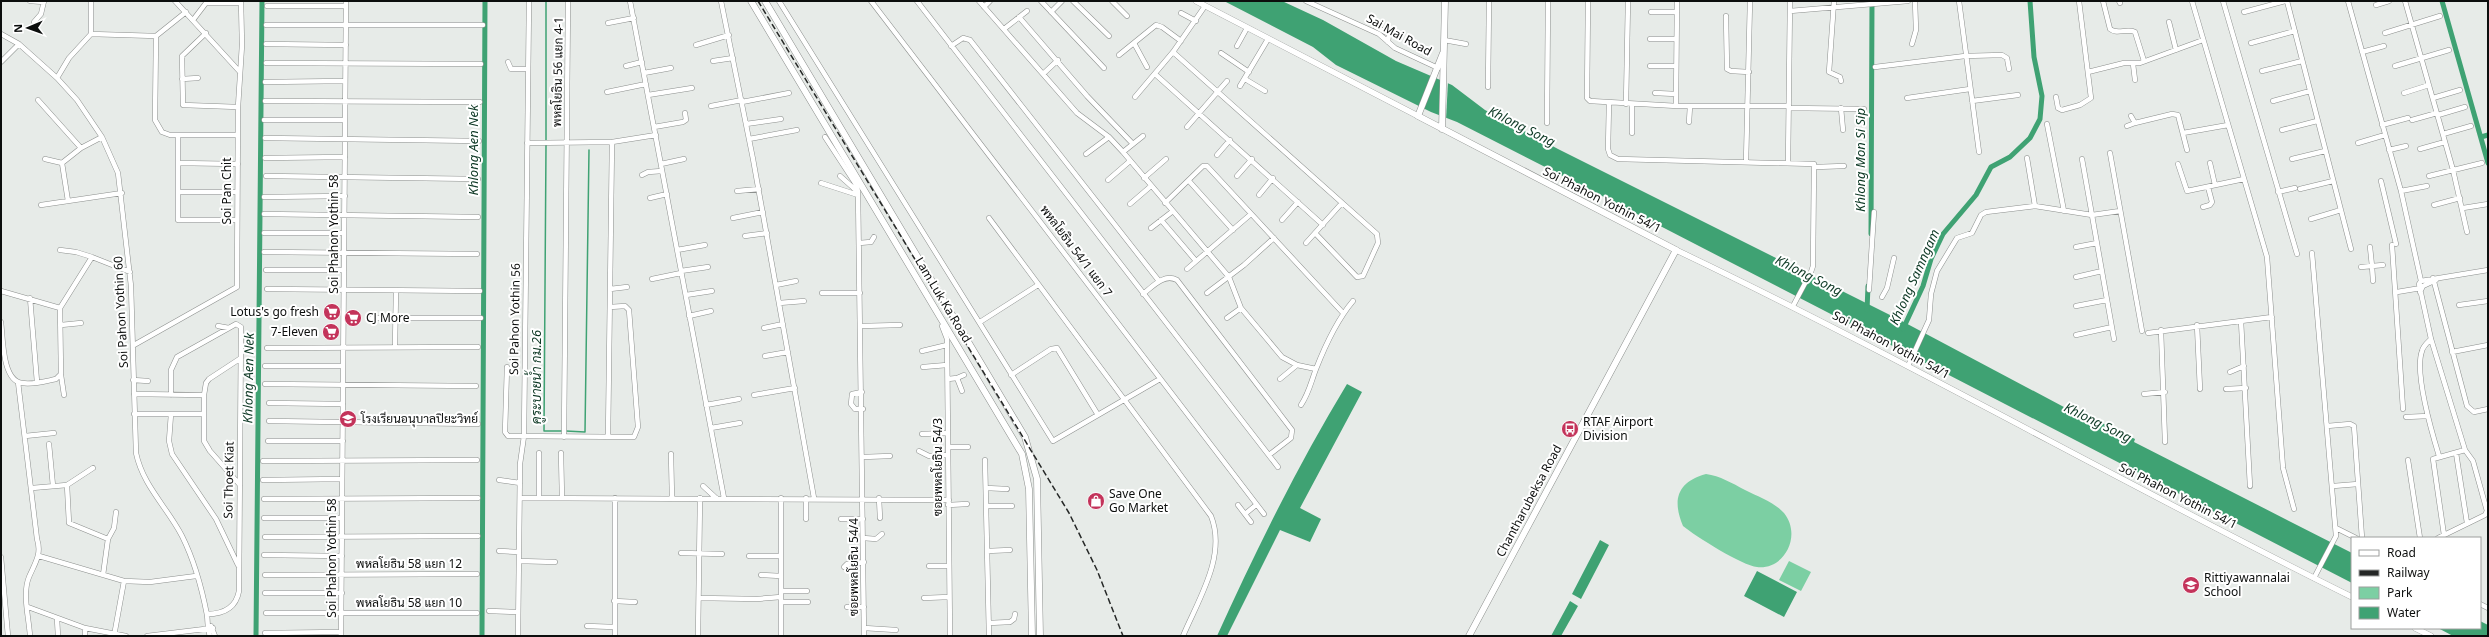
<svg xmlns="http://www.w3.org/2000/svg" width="2489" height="637" viewBox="0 0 2489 637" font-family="'Noto Sans',Sarabun,sans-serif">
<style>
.green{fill:#7ccfa3}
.water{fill:#3fa273}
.pier{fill:#e7ebe8}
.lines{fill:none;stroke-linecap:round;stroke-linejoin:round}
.stream{stroke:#3fa273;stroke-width:1.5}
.canal{stroke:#3fa273;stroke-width:5}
.minor-casing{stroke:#8c8f8d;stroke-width:5.5}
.tertiary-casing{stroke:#8c8f8d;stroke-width:6}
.secondary-casing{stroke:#8c8f8d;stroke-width:7}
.minor{stroke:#fff;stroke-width:4.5}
.tertiary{stroke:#fff;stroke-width:5.5}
.secondary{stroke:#fff;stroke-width:6}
.rail{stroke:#252726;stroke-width:1.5;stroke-dasharray:6 3;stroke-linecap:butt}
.labels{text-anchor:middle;stroke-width:4;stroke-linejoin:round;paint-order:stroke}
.street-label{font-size:12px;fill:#0c0e0d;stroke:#fff}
.poi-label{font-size:12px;fill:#0c0e0d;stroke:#fff;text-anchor:start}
.water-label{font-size:13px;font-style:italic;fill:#0e3925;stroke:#fff}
</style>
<rect width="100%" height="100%" fill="#e7ebe8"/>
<path class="green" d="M1706,474C1720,476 1732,483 1745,490C1759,497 1774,502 1784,513C1802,535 1785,570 1757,567C1743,566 1695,536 1683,526C1672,500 1677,482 1706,474Z
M1789,561L1811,572L1801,591L1779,580Z"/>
<path class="water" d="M1224,1H1282L1323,20L1396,61L1452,85L1485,110L1558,149L1898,319L2077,414L2082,413L2135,439L2134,442L2352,553V583L1604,197L1457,122L1431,112L1336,65L1313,47Z
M1347,384L1362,392L1300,508L1321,519L1310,542L1280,530L1227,636H1217C1256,550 1298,465 1347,384Z
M1600,540L1609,545L1581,599L1572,594Z
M1757,571L1797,592L1784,617L1744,596Z
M1570,601L1578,606L1561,636H1551Z
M2480,621L2488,625V636H2453L2438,628H2480Z"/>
<path class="pier" d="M1441,78L1448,81L1446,120L1439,118Z"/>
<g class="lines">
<path class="stream" d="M546,141V1
M546,145L544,431H562
M566,431L585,432L589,150"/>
<path class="canal" d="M2442,1L2488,163
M2481,137L2488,135
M1871,234L1872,1
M1867,310L1868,286
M1903,329L1923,286L1931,259L1943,234L1976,195L1991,167L2010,157L2030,138L2040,119L2042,96L2034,57L2030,1
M256,636L262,1
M482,636L485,1"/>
<g class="minor-casing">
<path id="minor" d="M30,1L44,2
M175,1L240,72
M630,1L724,498
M721,1L753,159L814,498
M779,1L1053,441L1160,379
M871,1L1264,514
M917,1L1278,467
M979,1L1077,113L1109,137L1123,152L1229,277L1241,308L1282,357L1297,365L1316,369
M1041,1L1104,68
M1073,1L1109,36
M1112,1L1127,16
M1306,1L1379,34L1395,48L1438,68
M1588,1L1587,98L1590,101L1677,106H1789
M1834,1L1829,72L1840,77L1841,81
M1959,1L1979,152
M2103,1L2110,29C2117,35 2127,28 2135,32L2144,61
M2119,1L2120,3
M2192,1L2267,257L2283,468L2294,509
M2223,1L2297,254
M2287,1L2351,249
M2348,1L2401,191L2421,281
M2405,1L2453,170L2467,232
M2376,5L2389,1
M267,6H346
M984,7L990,1
M1790,11L1908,1
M186,12L156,36L155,120L162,132L170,135H237
M1051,12L1062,1
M1651,12H1677
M2244,12L2285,1
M1181,13L1196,21
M1726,16L1727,69L1731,71L1749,72
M1019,17L1087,96L1133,144L1123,152
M193,20L206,3H241
M34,22L41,14L44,1
M2169,22L2176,50
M608,23L634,18
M266,25H483
M1376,27L1389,34L1388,42
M1004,29L1027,11
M206,33L182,56L183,105L238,107
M2385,33L2440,16
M1,34L19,44L57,78L77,100L102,137L118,173L131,286L136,453C143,486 167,507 182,536C194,560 202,589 207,615C208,622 207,629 210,636
M91,34L156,36
M91,34V1
M1650,39H1676
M1444,40L1466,44
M1134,43L1147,67
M2251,43L2295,31
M266,44L346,45
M1912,44L1916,30L1915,1
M696,45L729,35
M951,46L963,38L970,40L1159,281
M1237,46L1247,28
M1173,52L1377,234L1378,243L1363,276L1357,277L1315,233
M2362,52L2384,46
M1221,53L1249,72
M1119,55L1156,25L1162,27L1181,41
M713,61L733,58
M1,62L19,44
M508,62L511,69H527
M266,63L481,64
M2133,64L2135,80
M626,66L642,62
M1650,66H1676
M2395,66L2449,50
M1875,67L1965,56L2002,55L2007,58L2009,69
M2262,71L2302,61
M2088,72L2124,63H2140L2203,40
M644,73L671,68
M1043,74L1058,60
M1155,74L1323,225
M57,78L69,58L91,34
M182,79L198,78
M1245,79L1265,91
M265,82L345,81
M1240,86L1268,39
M1488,87L1489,1
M607,92L646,84
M1655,93L1676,94
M2404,93L2429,85
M648,95L692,88
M1135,97L1173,52L1205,6
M2056,97L2058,108L2062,110L2080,105L2091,98L2079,1
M1907,98L1970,89
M2433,98L2460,90
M38,100L81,148
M265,101L480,102
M1972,101L2018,95
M2273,101L2310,91
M742,102L789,93
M1609,103L1608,149L1610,155L1618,159L1814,164L1813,266L1811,272L1793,306
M1676,103L1677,1
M1626,104L1628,1
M711,106L742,100
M1789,108L1864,109
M1841,108L1843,130
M2438,115L2465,107
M2131,116L2135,123L2172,114L2178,115L2187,150
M264,120H345
M2412,120L2437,113
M1689,122L1690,106
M1547,123L1548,1
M746,124L781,119
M2047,124L2064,211
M2382,125L2408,118
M2127,126L2135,123
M654,127L683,122L686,120L685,113
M1187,127L1227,81
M2282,130L2317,121
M1632,133V104
M2183,133L2228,125
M2443,134L2471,126
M178,135V163L238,164
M825,137L857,186L858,192L864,636
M265,138L479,141
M749,139L797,130
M527,143L612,142L656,135
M2358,143L2385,135
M1133,144L1143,136
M2420,149L2445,142
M2389,150L2406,146
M2110,153L2142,331
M1086,154L1109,137
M1217,155L1230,140
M265,158L345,157
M2027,158L2035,206
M45,159L62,163
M2082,159L2114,339
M2292,159L2325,151
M1746,162L1750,1
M178,163V192H237
M1788,163L1790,1
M2210,163L2215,185
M661,164L684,159
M2178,164L2187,191L2244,179
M1816,167L1844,166
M642,175L648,172L662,171
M266,176L478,179
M840,176L858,192
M1237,176L1252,159
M2429,176L2482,163
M1144,178L1166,159
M1108,180L1130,161
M1189,181L1233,230
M2381,181L2396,244
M821,183L858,195
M2300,189L2333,181
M737,191L759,189
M2401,191L2427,186
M178,192V220H237
M2278,192L2295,188
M1259,195L1273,178
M264,197L345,196
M650,198L667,194
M68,201L122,193
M1165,203L1203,166H1207L1343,313
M1130,204L1151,186
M41,205L68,201L62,163L81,148L102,137
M2434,205L2460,198
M2203,207L2210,205L2212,202L2208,187
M2463,208L2488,204
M264,214L478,217
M733,218L763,212
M989,218L1211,516C1227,556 1198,600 1183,636
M2311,219L2341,210
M1161,220L1196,261
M1282,220L1298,202
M1151,228L1173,211
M264,233H344
M745,236L767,233
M859,243L871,242L874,237
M1306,243L1341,204
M2392,245L2403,409
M2076,247L2097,243
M2370,247L2372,266L2383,265
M60,250L76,252L92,257
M677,250L705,245
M264,252L477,254
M2312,253L2336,536L2314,578
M2361,267L2372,266L2373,281
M1187,269L1251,214
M266,270H344
M681,271L708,267
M2076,277L2102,271
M2433,278L2467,406L2474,412L2488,409
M652,279L681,273
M776,285L796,281
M267,289L480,291
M610,289L627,287
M1869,290L1874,212
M1,291L60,308
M2397,292L2421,288
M2420,292L2423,286L2436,280
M822,293H860
M1207,293L1244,265L1274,238
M1143,294C1152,287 1164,273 1177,280L1292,430L1291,438L1269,455
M686,295L712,291
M1882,297L1887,288L1894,258
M30,298L37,382
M779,303L804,301
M2459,305L2488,301
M2076,306L2107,300
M689,316L711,311
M372,318H481
M1227,318L1241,308
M2241,321L2250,486
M1,322C3,337 2,381 22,383C33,385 46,381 56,379L61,374L60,308L92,257L130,272
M980,322L1038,285
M61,325L81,323
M2197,325L2200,389
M218,326L229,328
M861,326L900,325
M942,326L947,339L950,636
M764,328L783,324
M2161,330L2165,442
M2148,333L2272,317
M2076,335L2112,327
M2431,339C2428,342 2423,346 2422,351C2414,373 2432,433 2439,456
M134,345L237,287L238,107L242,45L241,1
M395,346L396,291
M267,348L478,347
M922,351L947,345
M2452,352L2488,345
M765,356L788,352
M265,366H343
M1908,366L1929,320L1931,294L1937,271L1957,238L1972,233L1981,215L1986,212L2035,206L2092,215L2120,211
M507,367L505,432L508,436L634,437L638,427L629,310L625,306L610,307
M923,367L947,365
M2230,372L2244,366
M61,375L64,395
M1011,375L1051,349L1057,348L1098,415
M957,378L962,391
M948,379L957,378L964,375
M1280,379L1297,365
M133,380L148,381
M18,382L37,539C42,554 35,563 29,577C22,594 29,618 30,636
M265,384L476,386
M2226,389L2246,388
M862,392L852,394L851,404L855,409H863
M134,394L204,395
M2144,394L2165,392
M171,395V370L177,357L236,324L241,327L239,591C236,608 223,614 207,614
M754,395L795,388
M269,403L343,404
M706,405L739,399
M1301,405C1309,393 1311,382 1316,369C1325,346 1337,320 1353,301
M134,414H204
M171,414L169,441L172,454L216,519L238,565
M2406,417L2428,416
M269,421L478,424
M2327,426L2350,424L2354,426L2362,538
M711,428L740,423
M922,434L948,433
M25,436L54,433
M564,437L568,1
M608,437L612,142
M268,441H343
M49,444L53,486
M948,447H968
M919,451L929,456L948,455
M561,453L562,498
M2456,453L2467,523
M671,454L672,498
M863,457L890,456
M985,460L989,636
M2408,460L2420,538
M263,461L477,460
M263,480L342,479
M499,480L520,483
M67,485L69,523L108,539
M240,485L210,451L204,441V395L206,383L209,379L241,358
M703,486L716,498
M2333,486L2358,484
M32,488L67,485L93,468
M986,488L1007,489
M520,498L949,500
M539,498V453
M806,498V519
M879,498L880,518
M264,499L478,498
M948,505L967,504
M1238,505L1251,522
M986,506H1012
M1245,514L1256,505
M264,518H342
M841,519H863
M2336,528L2356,538
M2444,535L2433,459L2465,450
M265,537L478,536
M863,538L876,539L882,534
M2438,538L2485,515L2487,511L2473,461L2465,450L2431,339L2419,284L2421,281L2488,270
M499,551L519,552
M987,551L1010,550
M681,553L722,554
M264,555L342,556
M39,556L124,581L150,582L196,576
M749,556H781
M1,557L8,636
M519,561L555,562
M929,566H949
M844,567L847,564L864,562
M103,575L108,539L114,528L116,512
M265,575L477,574
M761,575L781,576
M781,591H807
M265,593H342
M699,598L757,599L781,597
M924,598L949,597
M614,601L635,602
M781,602H808
M2480,604L2488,608
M28,607L85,628L126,636
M847,607H864
M489,611L518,612
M266,613H477
M57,619L58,636
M989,623L1010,622L1014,619L1015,614
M211,626L215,636
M587,626L614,627
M85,628V636
M864,628L896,630
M265,633L341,632
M114,636L124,581
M147,636L213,628
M341,636L346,1
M518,636L520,464L524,436L529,1
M615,636V498
M698,636L700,498
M781,636V498"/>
</g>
<g class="tertiary-casing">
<path id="tertiary" d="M1196,1L1418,116
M1676,250C1905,359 2125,485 2352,597
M2415,628L2431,636"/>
</g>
<g class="secondary-casing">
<path id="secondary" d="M751,1L1022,454L1029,489L1032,636
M765,1L1025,437L1037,479L1040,636
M1443,53L1418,116L1676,250L1469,636
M1442,129L1445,1"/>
</g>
<use href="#minor" class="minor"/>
<use href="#tertiary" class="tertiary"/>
<use href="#secondary" class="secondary"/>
<path class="rail" d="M758,1L1069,513L1097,570L1123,636"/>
</g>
<defs>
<g id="supermarket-disc" transform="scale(0.9)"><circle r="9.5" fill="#c3335a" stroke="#fff"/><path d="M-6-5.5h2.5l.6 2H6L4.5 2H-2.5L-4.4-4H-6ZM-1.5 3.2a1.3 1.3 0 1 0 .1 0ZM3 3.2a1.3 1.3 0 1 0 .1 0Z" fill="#fff"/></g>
<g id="school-disc" transform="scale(0.9)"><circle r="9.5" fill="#c3335a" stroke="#fff"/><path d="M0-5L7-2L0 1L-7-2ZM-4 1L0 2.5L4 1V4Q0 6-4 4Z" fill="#fff"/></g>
<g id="bus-disc" transform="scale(0.9)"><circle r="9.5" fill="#c3335a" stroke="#fff"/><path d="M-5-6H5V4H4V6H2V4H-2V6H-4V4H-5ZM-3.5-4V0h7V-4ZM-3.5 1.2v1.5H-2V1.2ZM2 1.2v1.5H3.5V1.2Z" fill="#fff"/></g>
<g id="shop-disc" transform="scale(0.9)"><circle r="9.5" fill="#c3335a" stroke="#fff"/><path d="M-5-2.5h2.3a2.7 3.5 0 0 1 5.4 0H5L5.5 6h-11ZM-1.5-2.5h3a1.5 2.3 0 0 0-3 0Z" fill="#fff"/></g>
</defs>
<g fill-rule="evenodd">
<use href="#supermarket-disc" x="332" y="312"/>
<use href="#supermarket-disc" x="353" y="318"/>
<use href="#supermarket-disc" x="331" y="332"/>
<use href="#school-disc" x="348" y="419"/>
<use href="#bus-disc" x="1570" y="429"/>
<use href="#shop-disc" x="1096" y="501"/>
<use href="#school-disc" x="2191" y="585"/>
</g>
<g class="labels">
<g class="street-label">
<text transform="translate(1399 35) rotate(29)" y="4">Sai Mai Road</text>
<text transform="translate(558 72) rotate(-89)" y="4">พหลโยธิน 56 แยก 4-1</text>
<text transform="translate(227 191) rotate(-90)" y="4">Soi Pan Chit</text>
<text transform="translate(1602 200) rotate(27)" y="4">Soi Phahon Yothin 54/1</text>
<text transform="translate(334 234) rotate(-90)" y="4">Soi Phahon Yothin 58</text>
<text transform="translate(1076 251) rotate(53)" y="4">พหลโยธิน 54/1 แยก 7</text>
<text transform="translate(943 300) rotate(59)" y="4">Lam Luk Ka Road</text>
<text transform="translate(121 312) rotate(-93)" y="4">Soi Pahon Yothin 60</text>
<text transform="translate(515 319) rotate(-89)" y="4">Soi Pahon Yothin 56</text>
<text transform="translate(1891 345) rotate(28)" y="4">Soi Phahon Yothin 54/1</text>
<text transform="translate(938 467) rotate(-90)" y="4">ซอยพหลโยธิน 54/3</text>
<text transform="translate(229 480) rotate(-89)" y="4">Soi Thoet Kiat</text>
<text transform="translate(2178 496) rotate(27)" y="4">Soi Phahon Yothin 54/1</text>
<text transform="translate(1529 501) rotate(-62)" y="4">Chantharubeksa Road</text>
<text transform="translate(332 558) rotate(-90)" y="4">Soi Phahon Yothin 58</text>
<text x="409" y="568">พหลโยธิน 58 แยก 12</text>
<text transform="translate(854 567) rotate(-90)" y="4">ซอยพหลโยธิน 54/4</text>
<text x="409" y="607">พหลโยธิน 58 แยก 10</text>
</g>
<g class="poi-label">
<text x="319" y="316" text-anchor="end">Lotus's go fresh</text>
<text x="366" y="322">CJ More</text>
<text x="318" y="336" text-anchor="end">7-Eleven</text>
<text x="361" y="423">โรงเรียนอนุบาลปิยะวิทย์</text>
<text x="1583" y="426">RTAF Airport<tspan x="1583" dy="14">Division</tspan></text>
<text x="1109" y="498">Save One<tspan x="1109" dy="14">Go Market</tspan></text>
<text x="2204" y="582">Rittiyawannalai<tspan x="2204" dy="14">School</tspan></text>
</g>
<g class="water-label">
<text transform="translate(1522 126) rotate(27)" y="5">Khlong Song</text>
<text transform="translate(473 150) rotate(-90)" y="5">Khlong Aen Nek</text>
<text transform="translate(1860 160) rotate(-90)" y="5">Khlong Mon Si Sip</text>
<text transform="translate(1809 275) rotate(27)" y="5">Khlong Song</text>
<text transform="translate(1914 277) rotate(-66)" y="5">Khlong Samngam</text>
<text transform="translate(536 377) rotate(-90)" y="5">คูระบายน้ำ กม.26</text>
<text transform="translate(248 378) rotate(-89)" y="5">Khlong Aen Nek</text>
<text transform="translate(2098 422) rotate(26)" y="5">Khlong Song</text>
</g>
</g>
<rect width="2489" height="637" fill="none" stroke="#0c0e0d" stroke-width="4"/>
<rect x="2351" y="537" width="130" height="92" fill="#ffffff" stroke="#9e9f9e"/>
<rect x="2359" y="550" width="20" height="6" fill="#ffffff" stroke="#9e9f9e"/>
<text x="2387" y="557" font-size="12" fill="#0c0e0d">Road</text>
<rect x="2359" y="570" width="20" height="6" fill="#252726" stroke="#9e9f9e"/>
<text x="2387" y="577" font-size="12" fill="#0c0e0d">Railway</text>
<rect x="2359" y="587" width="20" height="12" fill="#7ccfa3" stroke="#9e9f9e"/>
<text x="2387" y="597" font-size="12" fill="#0c0e0d">Park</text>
<rect x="2359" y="607" width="20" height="12" fill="#3fa273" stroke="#9e9f9e"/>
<text x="2387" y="617" font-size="12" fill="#0c0e0d">Water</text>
<g transform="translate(28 28) rotate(268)" stroke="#ffffff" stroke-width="3" paint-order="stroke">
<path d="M0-3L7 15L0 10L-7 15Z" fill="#0c0e0d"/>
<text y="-6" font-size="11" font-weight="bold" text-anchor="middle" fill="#0c0e0d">N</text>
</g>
</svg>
